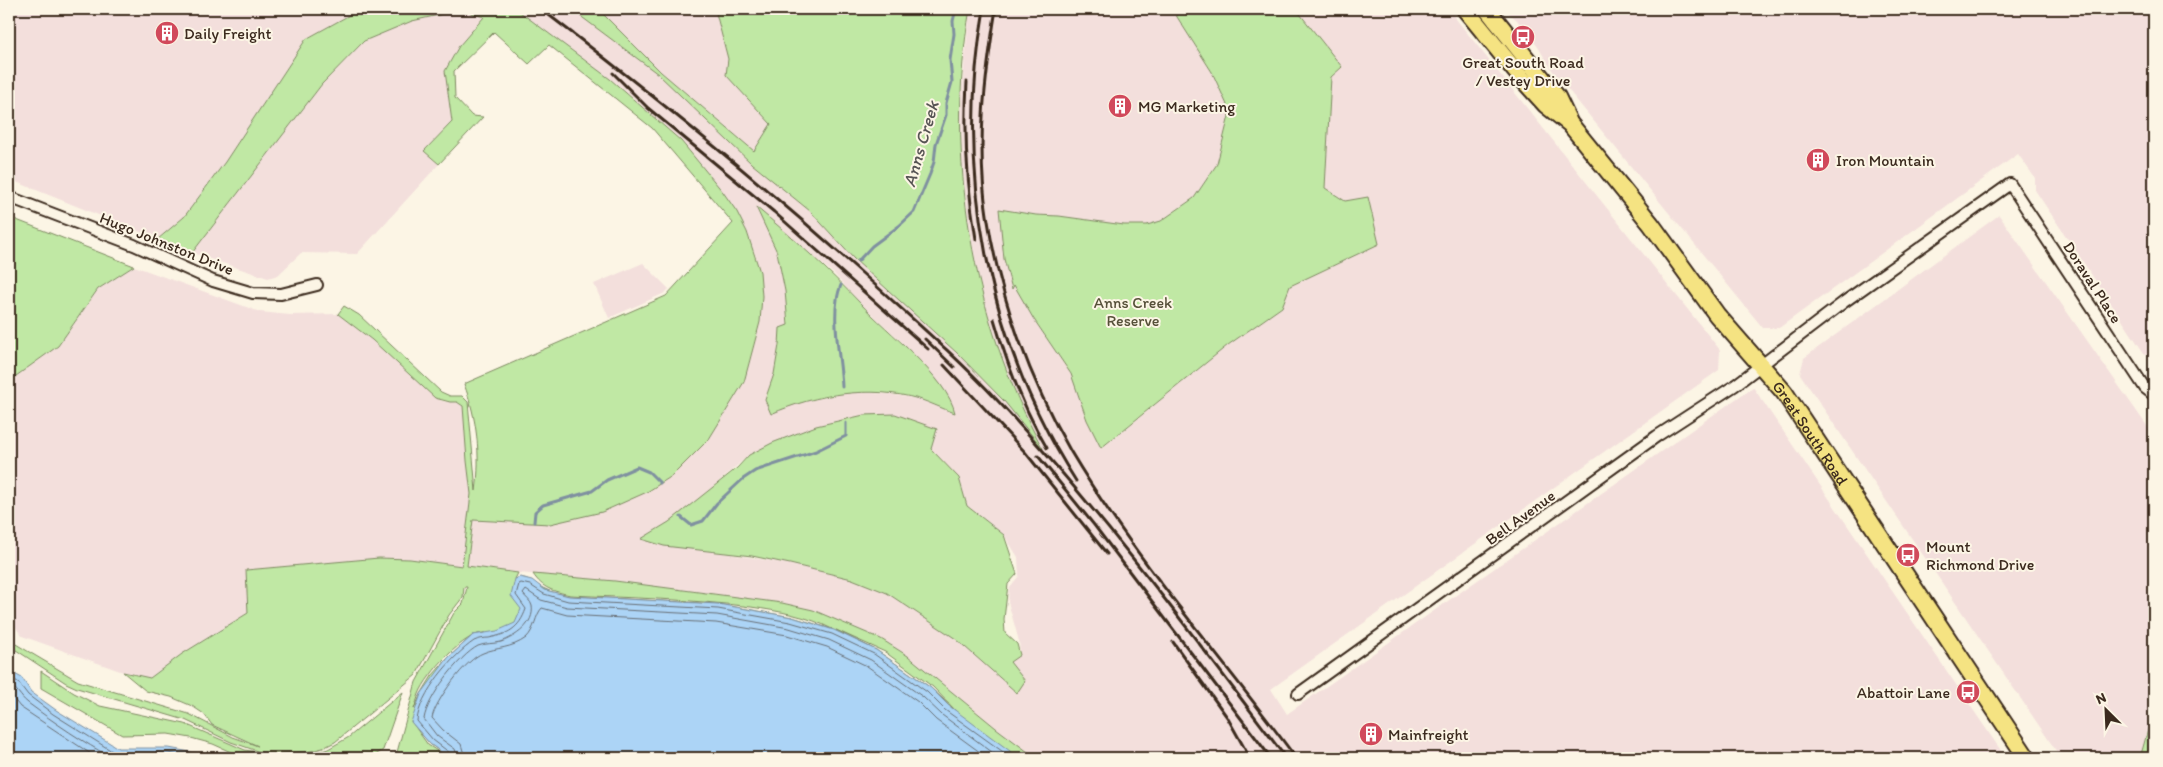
<svg xmlns="http://www.w3.org/2000/svg" width="2163" height="767" viewBox="0 0 2163 767" font-family="Itim,sans-serif">
<style>
.built{fill:#f3dfdc;fill-rule:evenodd}
.green{fill:#c0e8a4;stroke:#7e8961;fill-rule:evenodd}
.water{fill:#acd4f6;stroke:#7f90a0}
.lines{fill:none;stroke-linecap:round;stroke-linejoin:round}
.shore{stroke:#686e74;stroke-width:1}
.stream{stroke:#7f90a0;stroke-width:3}
.street-casing{stroke:#3b2a1e;stroke-width:14}
.primary-casing{stroke:#3b2a1e;stroke-width:20}
.street{stroke:#fcf5e5;stroke-width:10}
.primary{stroke:#f5e382;stroke-width:16}
.rail{stroke:#3b2a1e;stroke-width:3}
.labels{text-anchor:middle;stroke-width:4;stroke-linejoin:round;paint-order:stroke}
.poi-label{font-size:16px;fill:#3b2a1e;stroke:#fcf5e5;text-anchor:start}
.street-label{font-size:16px;fill:#3b2a1e;stroke:#fcf5e5}
.park-label{font-size:16px;fill:#565039;stroke:#fcf5e5}
.water-label{font-size:18px;font-style:italic;fill:#575454;stroke:#fcf5e5}
</style>
<rect width="100%" height="100%" fill="#fcf5e5"/>
<filter id="ink" filterUnits="userSpaceOnUse"><feTurbulence type="fractalNoise" baseFrequency=".02" numOctaves="2"/><feDisplacementMap in="SourceGraphic" scale="10" xChannelSelector="R" yChannelSelector="G"/><feConvolveMatrix kernelMatrix="1 2 1 2 8 2 1 2 1" color-interpolation-filters="sRGB"/></filter>
<g filter="url(#ink)">
<path class="built" d="M9,9H375L355,12L306,39L225,162L184,217L158,239L9,179Z
M516,9H595L752,164L810,211L854,259L957,353L1004,401L1041,446L1013,389L988,316L977,270L968,220L961,156L960,106L970,9H1172L1212,72L1228,107L1229,116L1217,164L1194,198L1161,221L1147,225H1124L1059,216L1036,215L999,209L1014,284L1033,318L1071,374L1087,420L1102,448L1228,345L1282,307L1290,286L1379,244L1345,201L1325,188L1331,77L1341,67L1296,9H1448L1720,350L1719,370L1271,689L1287,714L1753,387L2006,758H1036L996,728L908,656L881,639L813,610L782,603L615,581L518,573L467,566L472,520L550,524L602,512L647,492L672,476L709,439L744,382L760,322L762,296L756,257L747,232L723,192L681,141L610,79ZM757,208L834,274L861,304L901,341L955,413L918,399L890,394L854,392L819,398L789,406L771,413L765,400L774,374L779,345L780,328L788,325L785,291L777,252ZM864,415L937,429L931,449L959,478L967,506L1004,535L1018,557L1019,576L1009,588L1008,602L1019,641L1020,654L1009,661L1017,693L956,639L887,593L852,579L790,564L641,539L669,522L696,502L749,455L772,443L816,426Z
M598,9H715L728,59L726,75L771,124L754,151L661,72Z
M1504,9H2154V359L2144,353L2035,190V178L2018,154L1779,328H1763L1552,70L1538,47L1517,20Z
M461,10L485,17L459,46L445,71L452,122L424,151L439,164L357,254L301,253L278,275L268,278L192,253L322,84L364,41L412,21Z
M1999,215L2154,436V660L2150,684L2154,707L2140,758H2061L1800,374L1804,358Z
M643,263L669,289L665,293L609,318L594,284Z
M134,266L260,312L290,315L338,314L372,340L442,401L461,403L463,406L467,461L471,494L462,566L410,559L379,558L246,570L248,613L182,654L150,678L123,672L22,636L9,618V381L58,346L98,289Z"/>
<path class="green" d="M375,9H516L610,79L681,141L723,192L737,212L747,232L760,272L762,296L760,322L744,382L709,439L672,476L647,492L602,512L550,524L473,520L467,566L518,573L515,579C527,574 535,585 545,589C552,593 562,594 569,596L718,604L792,617L832,629C808,616 778,611 751,607C691,599 630,598 570,595C553,591 543,589 533,574L615,581L782,603L813,610L881,639L908,656L996,728L1036,758H449L430,744L411,721L428,745L448,758H393L396,756L416,682L454,613L463,604L467,587H464L463,597L449,615L416,675L335,742L323,748L307,752L266,754L231,742L185,720L77,688L66,683L16,650L9,648V640L78,681L189,714L233,737L258,746L212,725L204,714L192,706L171,697L146,691L123,672L150,678L182,654L248,613L246,570L379,558L410,559L462,566L471,494L467,461L463,406L457,402H450L435,398L372,340L338,314L344,306L359,315L441,392L450,396H462L468,402L476,491C481,455 477,418 464,384L666,296L733,223L652,128L549,45L529,64L494,32L454,71L455,98L472,116L483,117L439,164L424,151L452,122L445,71L459,46L484,17L461,10L412,21L364,41L322,84L192,253L158,239L184,217L225,162L306,39L355,12ZM836,630L885,652L933,687L955,710L931,688L876,650ZM486,633L473,635L448,658L432,676L421,694L414,709C416,704 417,699 419,694C427,674 465,631 486,633Z
M571,9H598L661,72L754,151L771,124L726,75L728,59L715,9H970C944,153 972,321 1043,449L1004,401L957,353L854,259L810,211L752,164L658,74Z
M1172,9H1296L1342,67L1331,77L1325,188L1345,201L1368,197L1379,244L1290,286L1282,307L1228,345L1101,448L1087,420L1071,374L1033,318L1014,285L1012,289L1004,259L999,209L1036,215L1059,216L1124,225H1147L1161,221L1194,198L1217,164L1229,116L1228,107L1212,72Z
M756,207C793,238 828,269 861,304C886,331 948,378 955,413C943,409 931,403 919,399C870,385 816,394 771,414L765,400L774,374L779,345L780,328L788,325L785,291L777,252Z
M9,217L134,266L98,289L58,346L9,381Z
M895,414L937,429L931,449L959,478L967,506L1004,535L1017,574L1008,584L1004,619L1005,633L1017,644L1020,655L1010,662L1025,681L1017,693L956,639L887,593L852,579L790,564L752,556L664,546L641,539L669,522L737,468L749,455L772,443L816,426L838,421L864,415Z
M41,671L74,693L100,706L185,724L245,750L280,756L313,754L328,749L349,737L403,692L383,750L371,758H244L213,744L191,738L168,734L122,735L41,688Z
M2154,707V758H2140L2153,712Z"/>
<path class="water" d="M520,577L532,580L545,590L569,596L718,604L792,617L834,630L876,650L931,688L948,705L1010,751L1014,758H449L430,744L411,722L421,694L448,658L473,635L497,631L515,623L521,609L511,596L515,579Z
M9,671L22,678L31,692L56,710L118,748H169L221,758H9Z"/>
<g class="lines">
<path class="shore" d="M9,677L18,682L28,695L53,714L115,753H168L198,758
M9,684C17,688 20,697 28,703C55,723 83,742 112,758
M9,693L20,707L97,758
M451,758L450,753L433,740L417,721C419,694 452,656 474,641C478,639 484,638 489,638C508,634 519,629 526,609L516,595L519,584L521,583L530,585L544,594L568,601L718,609L790,622L832,634L874,654L927,692L945,710L1006,754L1008,758
M458,758L455,749L437,736L424,719C427,698 459,656 478,646C485,643 494,644 501,642C515,637 535,624 532,606C531,601 526,598 523,594L526,590L541,600L567,607L717,615L789,628L829,640L871,660L923,697L942,715L1000,758
M465,758L461,744L443,730L432,718C435,701 466,659 483,653C497,647 511,649 526,638C535,630 535,615 542,608L567,615L716,623L787,635L827,647L867,666L918,702L936,720L988,758"/>
<path class="stream" d="M858,261L872,246L899,226L914,212L930,174L934,162L936,144L946,115V103L952,82L950,60L954,34L953,21L956,9
M841,285C829,313 841,357 842,387
M681,517L691,525L703,521L717,503L743,479L755,471L816,451L846,436V423
M534,522L535,512L543,505L592,491L607,480L637,467L649,472L660,483"/>
<g class="street-casing">
<path id="street" d="M9,197L134,245L213,281L253,293L281,294L317,285
M1298,694L1657,436L1734,386L1844,302L2010,184L2145,388L2154,395"/>
</g>
<g class="primary-casing">
<g id="primary">
<path id="s1" d="M1465,9L1518,74L1546,105L1570,124L1651,224L1717,315L1784,392L2027,758"/>
<path d="M1487,9L1557,97L1568,120"/>
</g>
</g>
<use href="#street" class="street"/>
<use href="#primary" class="primary"/>
<path class="rail" d="M541,9C651,93 758,180 862,273C908,315 955,355 998,401C1101,511 1195,638 1286,758
M984,9C955,171 987,342 1076,481
M996,9C985,76 976,146 987,215C999,296 1030,381 1071,452C1136,561 1221,656 1296,758
M613,73L648,108L774,212L928,349
M967,82C964,134 967,187 976,239
M994,319C1007,364 1023,408 1047,448
M925,339L954,367
M944,365L1025,452L1107,554
M1038,456L1094,525L1271,758
M1173,642L1227,717L1250,758"/>
</g>
</g>
<defs>
<g id="building-disc" transform="scale(1.25)"><circle r="9.5" fill="#d1495b" stroke="#fcf5e5"/><path d="M-4-6H4V6H1V3H-1V6H-4ZM-2.5-4.3h1.7v1.8h-1.7ZM.8-4.3h1.7v1.8H.8ZM-2.5-1h1.7V.8h-1.7ZM.8-1h1.7V.8H.8Z" fill="#fff"/></g>
<g id="bus-disc" transform="scale(1.25)"><circle r="9.5" fill="#d1495b" stroke="#fcf5e5"/><path d="M-5-6H5V4H4V6H2V4H-2V6H-4V4H-5ZM-3.5-4V0h7V-4ZM-3.5 1.2v1.5H-2V1.2ZM2 1.2v1.5H3.5V1.2Z" fill="#fff"/></g>
</defs>
<g fill-rule="evenodd">
<use href="#building-disc" x="167" y="33"/>
<use href="#bus-disc" x="1523" y="37"/>
<use href="#building-disc" x="1120" y="106"/>
<use href="#building-disc" x="1818" y="160"/>
<use href="#bus-disc" x="1908" y="555"/>
<use href="#bus-disc" x="1968" y="692"/>
<use href="#building-disc" x="1371" y="734"/>
</g>
<g class="labels">
<g class="poi-label">
<text x="184" y="39">Daily Freight</text>
<text x="1523" y="68" text-anchor="middle">Great South Road<tspan x="1523" dy="18">/ Vestey Drive</tspan></text>
<text x="1138" y="112">MG Marketing</text>
<text x="1836" y="166">Iron Mountain</text>
<text x="1926" y="552">Mount<tspan x="1926" dy="18">Richmond Drive</tspan></text>
<text x="1950" y="698" text-anchor="end">Abattoir Lane</text>
<text x="1388" y="740">Mainfreight</text>
</g>
<g class="street-label">
<text transform="translate(167 243) rotate(22)" y="6">Hugo Johnston Drive</text>
<text transform="translate(2093 282) rotate(57)" y="6">Doraval Place</text>
<text dy="6" stroke="none"><textPath href="#s1" startOffset="548">Great South Road</textPath></text>
<text transform="translate(1520 517) rotate(-36)" y="6">Bell Avenue</text>
</g>
<g class="park-label">
<text x="1133" y="308">Anns Creek<tspan x="1133" dy="18">Reserve</tspan></text>
</g>
<g class="water-label">
<text transform="translate(921 144) rotate(-74)" y="6">Anns Creek</text>
</g>
</g>
<rect width="2163" height="767" fill="none" stroke="#fcf5e5" stroke-width="30"/>
<rect x="15" y="15" width="2133" height="737" fill="none" stroke="#3b2a1e" stroke-width="2" filter="url(#ink)"/>
<g transform="translate(2106 710) rotate(336)" stroke="#fcf5e5" stroke-width="4" paint-order="stroke">
<path d="M0-4L9 19L0 12L-9 19Z" fill="#3b2a1e"/>
<text y="-8" font-size="14" font-weight="bold" text-anchor="middle" fill="#3b2a1e">N</text>
</g>
</svg>
